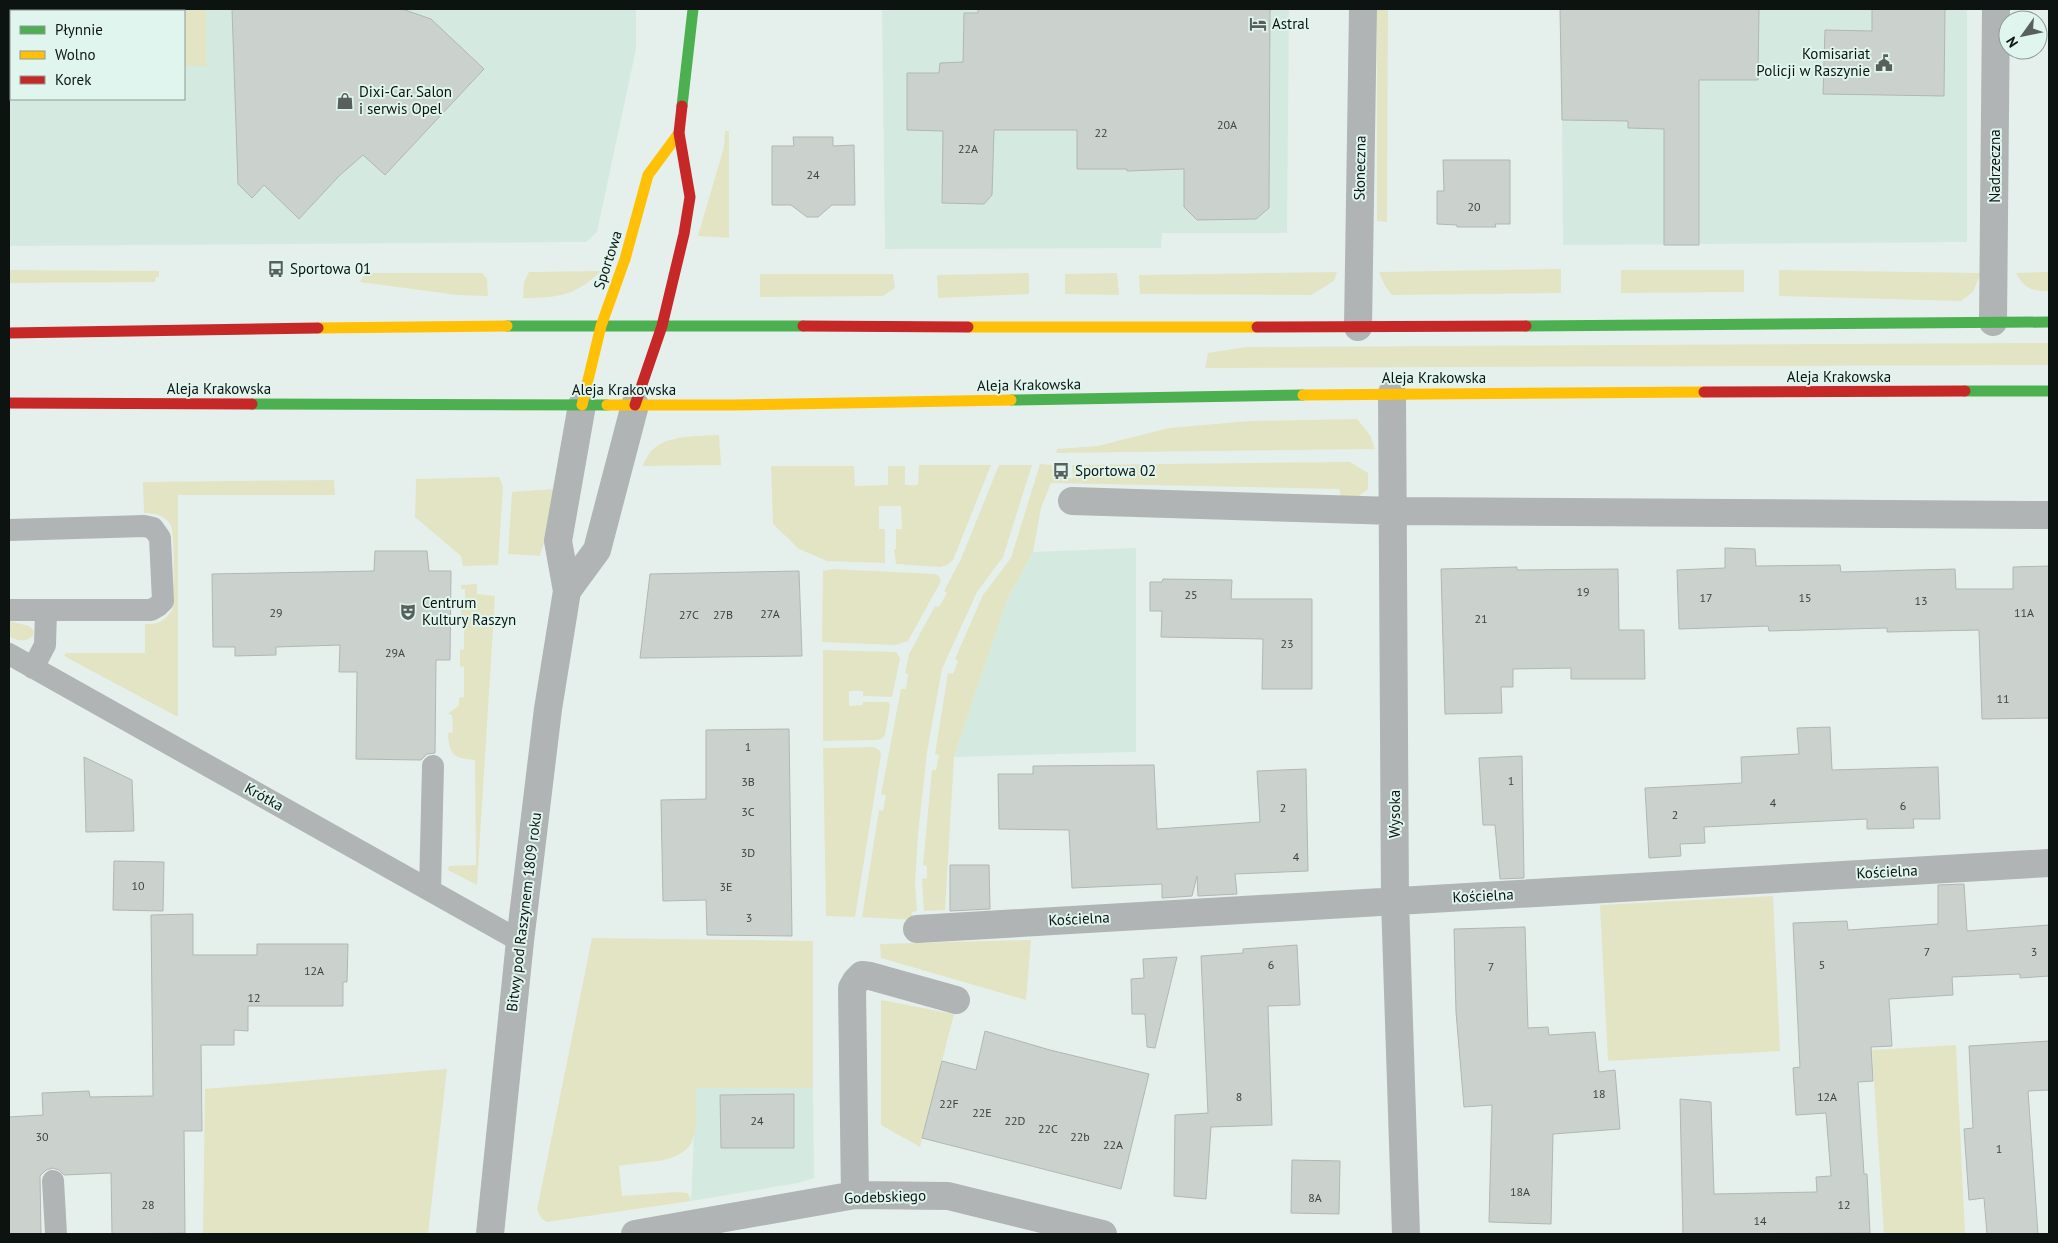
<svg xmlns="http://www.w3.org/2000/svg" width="2058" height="1243" viewBox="0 0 2058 1243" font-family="'PT Sans',sans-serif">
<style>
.built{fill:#d4eae1;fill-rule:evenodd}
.green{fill:#e3e4c4}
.building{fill:#cbd2cd;stroke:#b1b7b3}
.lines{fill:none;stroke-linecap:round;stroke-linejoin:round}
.lane{stroke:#b0b4b4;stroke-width:22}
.street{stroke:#b0b4b4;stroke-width:28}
.fast{stroke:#4caf50;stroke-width:11}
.slow{stroke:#ffc107;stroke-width:11}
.jam{stroke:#c62828;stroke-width:11}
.labels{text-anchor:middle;stroke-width:4;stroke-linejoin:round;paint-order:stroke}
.number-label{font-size:12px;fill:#3c4340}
.poi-label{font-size:15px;fill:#0c1311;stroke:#e0f5ed;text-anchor:start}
.street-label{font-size:15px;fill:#0c1311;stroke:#e0f5ed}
</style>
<rect width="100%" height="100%" fill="#e5f0ec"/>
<path class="built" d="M9,9H636V49L597,232L586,242L9,246ZM11,11H184V99H11Z
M882,9H1289L1287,233H1162L1161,248L885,249Z
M1561,9H1967V242L1563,245Z
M1136,548V752L954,757L1007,600L1033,552Z
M696,1088H813L814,1178L798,1183L691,1201Z"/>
<path class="green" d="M9,9H206V66H184V11H11V89L9,88Z
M1377,9H1388L1387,222L1377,221Z
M725,131H729V238L698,236L724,147Z
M1561,269V293L1392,295L1385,286L1379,272Z
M9,270L159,271V277H156L155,282L9,283Z
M1621,270H1744V292L1621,293Z
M1779,270L1981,273L1973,292L1961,301L1779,296Z
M601,271C576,296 557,298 523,298L524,282L529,272Z
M1337,272L1334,281L1311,295L1140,294L1139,275Z
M2049,272V291C2031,291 2025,289 2016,273Z
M365,273H482L487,278L488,296L457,295L360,282Z
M1029,273V294L938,298L937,275Z
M1117,273L1119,295L1065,294V274Z
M760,274H893L895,288L883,296L760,297Z
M2049,343V365L1205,368L1208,353L1246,347Z
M1357,419L1370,435L1375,449L1056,453L1057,449L1098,446L1169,428L1250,421Z
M719,435L721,465L643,466C653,433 691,437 719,435Z
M1350,462L1368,473V489L1359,496H1341L1339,489L1051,483L1041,508L1033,552L1007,600L954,757L945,910L924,911L922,879L927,878V866L923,865L932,770H936L939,755L935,754L948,673L953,674L958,661L955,659L983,595L1011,558L1040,464L1052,465L1053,478H1073L1072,465Z
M919,465H991L953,560L947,565L940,567L896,564L894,549H896V529H902L901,506H879V529H885V563L827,561L799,549L773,524L771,466H854L855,486L888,485V466H905V485H918Z
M999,465H1032L1003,557L977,592L942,669L927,752L918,835L915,883L917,911L912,912L913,920L862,917L879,810L883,811L886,795L881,794L901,689H906L908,674L905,673L909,654L935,606L939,607L947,593L944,591L961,559Z
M499,477L503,487L498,565L463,566L461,556L415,517L416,479Z
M334,480L335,495H178V717L64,656L66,653H145V624C158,625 166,620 172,610C174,597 175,536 171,526C166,515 155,513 144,513L143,482Z
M553,489L552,514L540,556L508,554L512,492Z
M832,569L935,574L938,575L941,581L908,641L895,645L822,642L823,571Z
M477,584V594L495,596L477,885L448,870L449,866L476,865L475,760C454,758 449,756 448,733L453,732L452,715L448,714L459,705V698L464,697V667L460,666V650L464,649V618H461V607L465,605V589H461V585Z
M9,621L29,626L34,631L33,636C24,643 18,641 9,636Z
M823,650L896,652L900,658L892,697L863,696V691H849V706L862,705L863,702H889L890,706L885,735L881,739L876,740L823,741Z
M874,747L880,751L881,755L855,917L826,916L823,748Z
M1773,896L1780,1051L1608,1061L1600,905Z
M592,938L813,941V1088H696C695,1104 699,1124 693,1139C684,1165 641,1161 619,1166L622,1196L678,1192L688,1193L691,1201L547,1222L542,1219L537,1210Z
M1031,940L1026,1000L881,958L880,944Z
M881,1000L954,1014L920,1147L881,1125Z
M1956,1045L1965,1234H1884L1872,1050Z
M447,1069L428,1234H203L205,1089Z"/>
<path class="building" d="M232,9H402L431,19L484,69L385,175L363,155L339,176L299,219L264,185L252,198L238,184Z
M978,9H1270L1269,208L1256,219L1197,220L1184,207V169L1127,171V169H1077V130H994L992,195L984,204L942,203L943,131L907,130V73H939L940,63L963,62L964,13H978Z
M1560,9H1759L1758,80H1699V245H1664V129L1628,128V121L1562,120Z
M1872,9H1945L1944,96L1823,94L1825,30L1872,31Z
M793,137H833V146L854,145L855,205H832L818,217H807L791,205H772V146H794Z
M1443,160H1510V224H1495L1496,227H1457V225L1437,224V191H1444Z
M1725,548L1755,549L1756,566L1840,565L1841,572L1955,569L1956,589H2013V567L2049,566V718L1982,719L1979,630L1887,632V628L1769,631L1768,626L1679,629L1677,570L1725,568Z
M375,551H427L429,571H451L450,660H436L435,753L427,754L421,760L356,759L357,672H339L340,645L276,647V655L235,656V647H213L212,574L374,571Z
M1517,567V570L1618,569L1619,630H1644L1645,679H1571V668L1513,669V687H1501L1502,713L1445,714L1441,569Z
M799,571L802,656L640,658L650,574Z
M1163,579L1232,580L1231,599H1312V689H1262L1263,639L1161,637L1162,611H1150V582H1162Z
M1830,727L1832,770L1938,767L1940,819H1913L1914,828L1867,829V819L1704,827L1705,843L1680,844L1681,856L1649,858L1645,788L1742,783L1741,757L1799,754L1797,728Z
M789,729L792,936L707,935L706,900L663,901L661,800L706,799V730Z
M1522,756L1524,878L1500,879L1495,825H1483L1479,758Z
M84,757L132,780L134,831L86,832Z
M1154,765L1157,829L1260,822L1257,771L1306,769L1308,871L1235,874L1237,894L1198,896L1197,876L1192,896L1162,898V884L1072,888L1069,830L999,829L998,774H1033V766Z
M114,861L164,862L163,911L113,910Z
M950,865H989L990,909L950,911Z
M1964,884L1967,931L2049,925V976L2020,978V974L1952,977L1953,995L1889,999L1892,1046L1871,1047L1873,1081L1858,1082L1864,1174H1867L1870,1233L1683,1234L1680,1099L1711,1102L1714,1194L1817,1192L1816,1177L1831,1176L1826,1113L1796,1115L1793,1068L1800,1067L1793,923L1847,921L1848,930L1938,924V885Z
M193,914V955H257V944H348L347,982H343V1006H248V1031L234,1030V1045H201L202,1131H184L185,1233L112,1234L111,1173L64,1175L59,1170L53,1168L46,1170L40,1176L41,1234H9V1117L43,1115L42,1093L89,1091L90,1097L153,1096L151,915Z
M1525,927L1528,1028L1548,1027L1549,1035L1595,1032L1599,1072L1615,1070L1620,1129L1553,1134L1551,1224L1489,1222L1492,1105L1464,1107L1456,1012L1454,929Z
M1297,945L1300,1005L1268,1006L1272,1125L1211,1127L1206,1199L1174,1196L1175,1115L1208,1113L1201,956L1243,953V949Z
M1177,957L1155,1048L1147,1047L1145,1014H1132L1131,979L1144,978L1143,959Z
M985,1031L1050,1050L1149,1074L1121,1189L922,1138L942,1061L976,1070Z
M2049,1041V1090L2028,1091L2038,1234H1987L1984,1198L1969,1200L1964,1129L1973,1128L1969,1046Z
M794,1094V1148H721L720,1095Z
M1292,1160L1340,1161L1339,1214L1291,1213Z"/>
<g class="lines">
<path class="lane" d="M9,530L144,526L153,528L160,538L163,601L158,606L151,610H9
M9,654L520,941
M33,668L45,645L46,611
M430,890L433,766
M53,1181L56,1234"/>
<path class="street" d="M1993,322L1996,9
M1358,327L1363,9
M1392,393L1395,901L1406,1234
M1072,501L1394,511L2049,515
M567,591L597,550L635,405
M917,929L2049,863
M855,1195L852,988L856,981L862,975L870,976L956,1000
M490,1234L520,941L548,709L567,591L558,541L582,405
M635,1234L855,1195L948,1196L1103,1234"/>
<path class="fast" d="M682,106L693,9
M507,326H803
M1526,326L2049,322
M1965,391H2049
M1011,400L1303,395
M252,404L607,405"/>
<path class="slow" d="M968,327H1257
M318,328L507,326
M1303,395L1704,392
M582,405L601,326L625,259L648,175L679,133
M607,405H734L1011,400"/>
<path class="jam" d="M803,326L968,327
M1257,327L1526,326
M9,333L318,328
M1704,392L1965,391
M9,403L252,404
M635,405L662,326L684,234L690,197L679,133L682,106"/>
</g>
<defs>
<g id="hotel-bare" transform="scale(1.35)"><path d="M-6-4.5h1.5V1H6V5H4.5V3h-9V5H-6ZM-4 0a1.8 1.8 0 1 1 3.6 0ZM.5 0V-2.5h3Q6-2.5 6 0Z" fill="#58605e" stroke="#e0f5ed" stroke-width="2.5" paint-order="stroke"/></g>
<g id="civic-bare" transform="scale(1.35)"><path d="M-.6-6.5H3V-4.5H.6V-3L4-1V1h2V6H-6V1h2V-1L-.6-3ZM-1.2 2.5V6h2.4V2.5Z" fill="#58605e" stroke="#e0f5ed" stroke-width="2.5" paint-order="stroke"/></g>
<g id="shop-bare" transform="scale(1.35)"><path d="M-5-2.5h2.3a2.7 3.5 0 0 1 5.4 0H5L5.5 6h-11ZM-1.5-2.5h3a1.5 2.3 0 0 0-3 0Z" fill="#58605e" stroke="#e0f5ed" stroke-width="2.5" paint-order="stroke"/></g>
<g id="bus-bare" transform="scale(1.35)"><path d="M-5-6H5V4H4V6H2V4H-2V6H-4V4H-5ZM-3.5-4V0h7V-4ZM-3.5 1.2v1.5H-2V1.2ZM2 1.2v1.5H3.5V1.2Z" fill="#58605e" stroke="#e0f5ed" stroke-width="2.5" paint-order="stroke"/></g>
<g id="theatre-bare" transform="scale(1.35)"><path d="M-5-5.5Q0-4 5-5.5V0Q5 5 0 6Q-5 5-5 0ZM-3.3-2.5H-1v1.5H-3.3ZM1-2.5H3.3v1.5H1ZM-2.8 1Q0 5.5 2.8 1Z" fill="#58605e" stroke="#e0f5ed" stroke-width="2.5" paint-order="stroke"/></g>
</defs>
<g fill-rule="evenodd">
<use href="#hotel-bare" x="1258" y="24"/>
<use href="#civic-bare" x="1884" y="63"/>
<use href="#shop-bare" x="345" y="101"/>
<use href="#bus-bare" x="276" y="269"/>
<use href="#bus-bare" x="1061" y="471"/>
<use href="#theatre-bare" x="408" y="612"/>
</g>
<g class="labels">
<g class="number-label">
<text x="1227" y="129">20A</text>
<text x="1101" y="137">22</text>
<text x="968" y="153">22A</text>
<text x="813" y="179">24</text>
<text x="1474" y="211">20</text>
<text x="1583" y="596">19</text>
<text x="1191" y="599">25</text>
<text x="1706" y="602">17</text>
<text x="1805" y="602">15</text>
<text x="1921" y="605">13</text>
<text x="276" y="617">29</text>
<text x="2024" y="617">11A</text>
<text x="770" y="618">27A</text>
<text x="689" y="619">27C</text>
<text x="723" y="619">27B</text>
<text x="1481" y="623">21</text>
<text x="1287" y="648">23</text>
<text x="395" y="657">29A</text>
<text x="2003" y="703">11</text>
<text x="748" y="751">1</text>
<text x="1511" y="785">1</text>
<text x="748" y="786">3B</text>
<text x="1773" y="807">4</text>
<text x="1903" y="810">6</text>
<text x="1283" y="812">2</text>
<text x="748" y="816">3C</text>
<text x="1675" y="819">2</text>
<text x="748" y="857">3D</text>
<text x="1296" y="861">4</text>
<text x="138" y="890">10</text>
<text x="726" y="891">3E</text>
<text x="749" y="922">3</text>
<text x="1927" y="956">7</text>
<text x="2034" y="956">3</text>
<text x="1271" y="969">6</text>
<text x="1822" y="969">5</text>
<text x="1491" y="971">7</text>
<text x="314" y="975">12A</text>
<text x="254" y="1002">12</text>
<text x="1599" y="1098">18</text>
<text x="1239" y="1101">8</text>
<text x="1827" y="1101">12A</text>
<text x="949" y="1108">22F</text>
<text x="982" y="1117">22E</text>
<text x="757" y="1125">24</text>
<text x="1015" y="1125">22D</text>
<text x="1048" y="1133">22C</text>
<text x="42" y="1141">30</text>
<text x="1080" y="1141">22b</text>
<text x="1113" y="1149">22A</text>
<text x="1999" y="1153">1</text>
<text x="1520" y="1196">18A</text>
<text x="1315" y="1202">8A</text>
<text x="148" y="1209">28</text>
<text x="1844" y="1209">12</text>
<text x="1760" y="1225">14</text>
</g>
<g class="poi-label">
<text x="1272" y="29">Astral</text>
<text x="1870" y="59" text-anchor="end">Komisariat<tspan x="1870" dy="17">Policji w Raszynie</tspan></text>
<text x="359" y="97">Dixi-Car. Salon<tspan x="359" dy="17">i serwis Opel</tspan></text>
<text x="290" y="274">Sportowa 01</text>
<text x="1075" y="476">Sportowa 02</text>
<text x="422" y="608">Centrum<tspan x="422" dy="17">Kultury Raszyn</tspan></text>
</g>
<g class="street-label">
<text transform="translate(1995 166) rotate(-90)" y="5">Nadrzeczna</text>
<text transform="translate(1360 168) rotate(-89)" y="5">Słoneczna</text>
<text transform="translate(608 260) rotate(-72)" y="5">Sportowa</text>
<text x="1839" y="382">Aleja Krakowska</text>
<text x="1434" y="383">Aleja Krakowska</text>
<text transform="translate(1029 385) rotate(-1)" y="5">Aleja Krakowska</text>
<text x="219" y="394">Aleja Krakowska</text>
<text x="624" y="395">Aleja Krakowska</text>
<text transform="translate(264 797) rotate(29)" y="5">Krótka</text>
<text transform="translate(1395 814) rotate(-90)" y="5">Wysoka</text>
<text transform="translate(1887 872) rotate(-3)" y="5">Kościelna</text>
<text transform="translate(1483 896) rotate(-3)" y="5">Kościelna</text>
<text transform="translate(524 912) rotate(-83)" y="5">Bitwy pod Raszynem 1809 roku</text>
<text transform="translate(1079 919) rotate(-3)" y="5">Kościelna</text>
<text transform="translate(885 1197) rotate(-2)" y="5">Godebskiego</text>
</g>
</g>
<rect width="2058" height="1243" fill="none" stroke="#0c1311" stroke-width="20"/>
<rect x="10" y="10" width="175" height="90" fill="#e0f5ed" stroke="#8b9b95"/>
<rect x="20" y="26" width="25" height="8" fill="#4caf50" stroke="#8b9b95"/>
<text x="55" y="35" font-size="15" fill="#0c1311">Płynnie</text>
<rect x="20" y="51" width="25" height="8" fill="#ffc107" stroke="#8b9b95"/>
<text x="55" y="60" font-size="15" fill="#0c1311">Wolno</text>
<rect x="20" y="76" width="25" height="8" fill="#c62828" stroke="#8b9b95"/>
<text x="55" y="85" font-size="15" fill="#0c1311">Korek</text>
<g transform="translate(2023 35) rotate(237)"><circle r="24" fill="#e0f5ed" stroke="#8b9b95"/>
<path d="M0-4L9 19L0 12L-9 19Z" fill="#58605e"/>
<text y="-8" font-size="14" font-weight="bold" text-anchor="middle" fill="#0c1311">N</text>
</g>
</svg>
